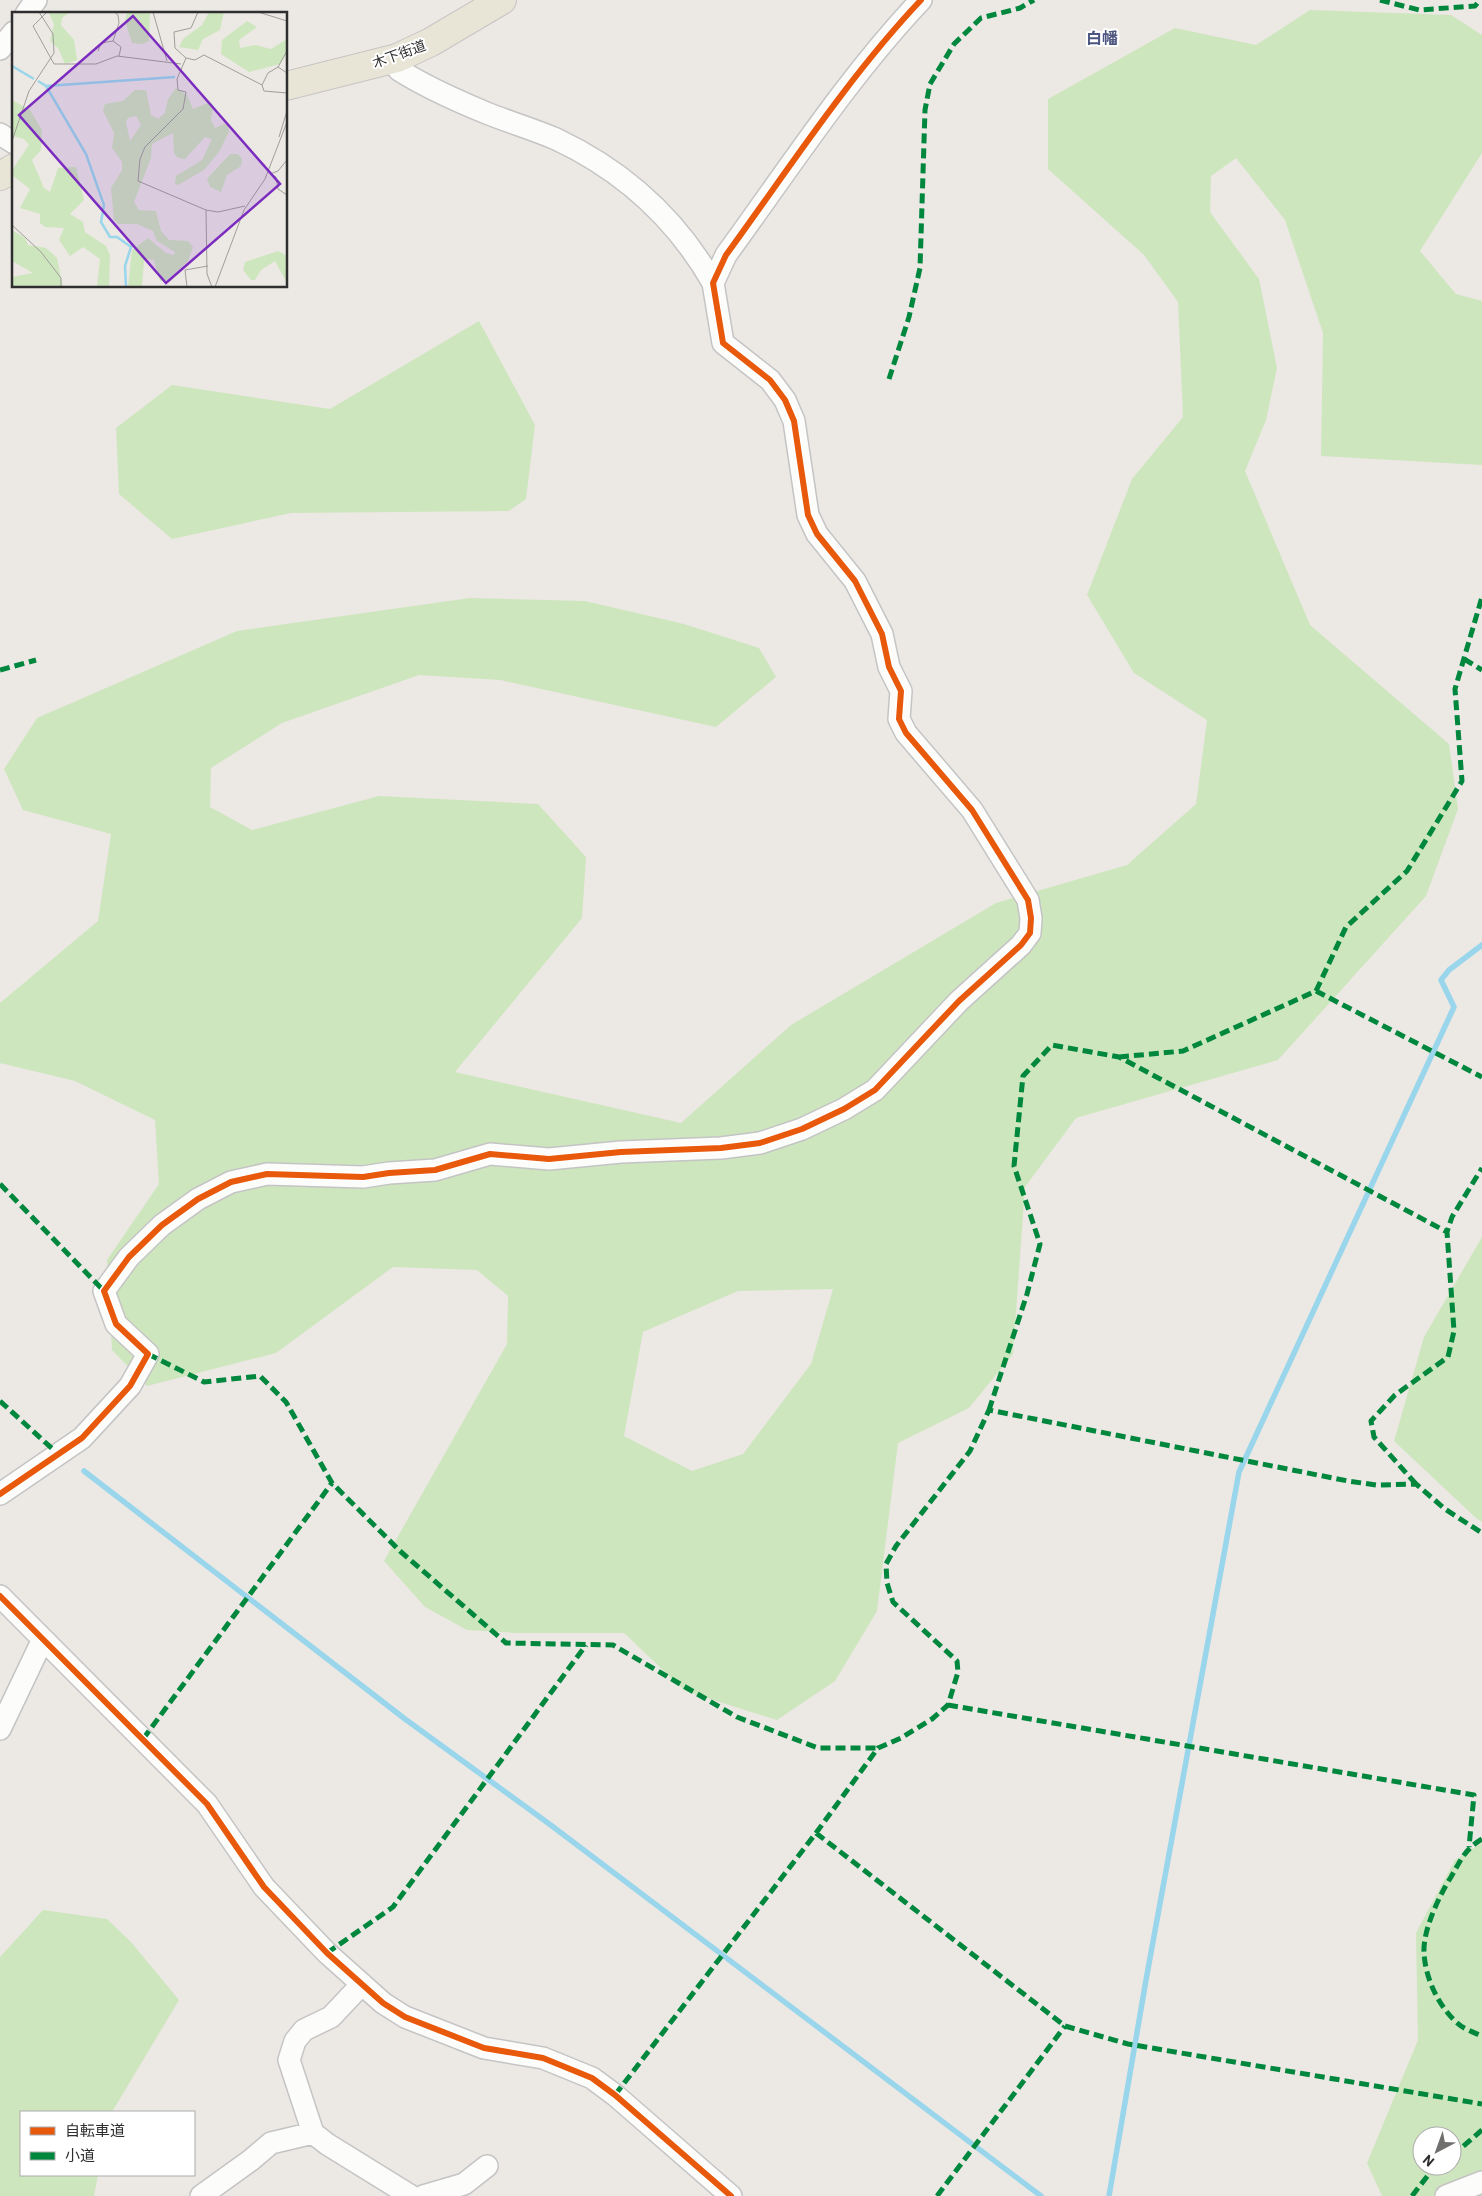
<svg xmlns="http://www.w3.org/2000/svg" width="1482" height="2196" viewBox="0 0 1482 2196" font-family="Barlow,'Noto Sans JP',sans-serif">
<style>
.green{fill:#cee6be;fill-rule:evenodd}
.lines{fill:none;stroke-linecap:round;stroke-linejoin:round}
.stream{stroke:#99d6ec;stroke-width:5.5}
.minor-casing{stroke:#c5c4c5;stroke-width:24}
.primary-casing{stroke:#c6c5c4;stroke-width:30}
.minor{stroke:#fcfcfb;stroke-width:21}
.primary{stroke:#e8e4d6;stroke-width:28}
.quiet{stroke:#00873e;stroke-width:5;stroke-dasharray:10 5;stroke-linecap:butt}
.cycleway-casing{stroke:#fff;stroke-width:9}
.cycleway{stroke:#e8590c;stroke-width:6}
.labels{text-anchor:middle;stroke-width:4;stroke-linejoin:round;paint-order:stroke}
.street-label{font-size:14px;fill:#2e2e2e;stroke:#fff}
.quarter-label{font-size:16px;font-weight:bold;fill:#4d5680;stroke:#fff}
.inset-river{fill:none;stroke:#99d6ec;stroke-width:2.5}
.inset-road{fill:none;stroke:#a09e9b;stroke-width:1}
.view{fill:#7b2cbf;fill-opacity:0.15;stroke:#7b2cbf;stroke-width:2.5}
.inset-edge{fill:none;stroke:#2e2e2e;stroke-width:2.5}
</style>
<rect width="100%" height="100%" fill="#ece8e4"/>
<path class="green" d="M1310,10L1451,15L1482,35V153L1420,251L1456,294L1482,301V465L1321,456L1323,333L1285,220L1236,158L1211,176L1210,212L1259,279L1277,368L1266,420L1245,471L1310,625L1449,744L1458,809L1426,896L1278,1060L1076,1118L1025,1187L1013,1354L969,1408L898,1443L877,1611L835,1681L777,1720L685,1691L624,1633H517L467,1630L425,1607L384,1561L507,1344L508,1296L477,1270L393,1267L276,1353L147,1386L112,1350L107,1260L159,1184L155,1120L75,1081L0,1063V1003L98,921L111,834L23,810L4,769L37,718L237,631L470,598L585,601L684,624L759,648L776,677L716,727L500,680L419,675L282,723L211,768L210,807L252,830L379,796L538,804L586,857L582,918L455,1072L681,1123L791,1025L996,903L1127,865L1196,804L1207,720L1134,673L1087,595L1132,479L1183,417L1178,302L1144,255L1048,169V99L1175,28L1256,45ZM833,1289L811,1364L743,1454L692,1471L624,1436L643,1332L738,1291Z
M479,321L535,425L526,499L509,511L291,513L172,539L119,494L116,428L172,385L330,409Z
M1482,1237V1522L1476,1518L1394,1441L1424,1337Z
M1482,1843V2196H1382L1367,2163L1418,2040L1416,1933L1455,1860ZM1422,2136H1452V2166H1422Z
M43,1910L107,1919L131,1942L179,2000L112,2112H21V2175H98L94,2196H0V1957Z"/>
<g class="lines">
<path class="stream" d="M84,1471L405,1719L552,1826L1041,2196
M1109,2196L1146,1980L1239,1472L1454,1007L1441,980L1449,970L1482,945"/>
<g class="minor-casing">
<path id="minor" d="M26,14L36,0
M0,49L14,32
M397,58L399,70C426,87 455,100 484,112C508,122 533,129 556,139C624,171 676,218 713,283
M0,134L14,143
M0,1494L82,1438L130,1386L148,1354L116,1324L104,1291L129,1257L162,1225L198,1199L231,1182L267,1174L363,1177L389,1173L435,1170L490,1154L549,1159L621,1152L721,1148L760,1143L802,1129L844,1109L875,1090L959,1001L1021,945L1030,933L1031,918L1028,900L972,810L906,733L899,719L901,691L889,667L882,634L855,581L817,534L808,515L794,421L785,400L770,380L723,343L713,283L726,255C788,170 849,76 921,0
M0,1596L207,1804L264,1887L327,1953L383,2003L405,2017L484,2048L543,2058L592,2078L615,2095L731,2196
M0,1729L43,1639
M313,2133L327,2144L411,2196
M201,2196L251,2160L271,2143L313,2133L289,2060L295,2041L304,2030L331,2017L362,1984
M423,2196L464,2184L487,2166
M1446,2196L1482,2182"/>
</g>
<g class="primary-casing">
<path id="primary" d="M286,86L397,58L431,42L502,0
M0,176L14,168"/>
</g>
<use href="#minor" class="minor"/>
<use href="#primary" class="primary"/>
<path class="quiet" d="M1380,0L1419,10L1475,6L1480,0
M889,379L909,317L920,268L925,110L930,84L954,44L981,18L1020,8L1034,0
M1464,659L1482,670
M0,670L36,660
M1316,991L1346,927L1407,871L1462,781L1455,689L1482,597
M1119,1057L1183,1051L1316,991L1482,1077
M0,1184L104,1291
M148,1354L204,1382L260,1376L286,1402L332,1483L400,1551L506,1643L613,1645L737,1717L818,1748H878
M0,1401L58,1454
M989,1410L1027,1294L1040,1244L1014,1166L1023,1076L1052,1045L1119,1057L1447,1232
M1416,1484L1374,1437L1371,1421L1395,1395L1448,1357L1454,1331L1447,1232L1452,1217L1482,1168
M948,1705L1474,1795L1469,1847
M143,1739L332,1483
M816,1833L1065,2026L1128,2044L1482,2104
M1482,1839C1464,1850 1461,1860 1451,1877C1439,1896 1423,1930 1424,1952C1425,1979 1440,2010 1461,2026C1467,2030 1475,2033 1482,2036
M327,1953L393,1907L586,1645
M615,2095L816,1833L878,1748L901,1738L932,1719L948,1705L958,1672L957,1661L893,1602L887,1583L886,1564L896,1546L970,1451L989,1410L1348,1481L1376,1485L1416,1484L1445,1509L1482,1533
M1452,2156L1482,2130
M937,2196L1065,2026
M1412,2196L1429,2174L1439,2166"/>
<g class="cycleway-casing">
<path id="cycleway" d="M0,1494L82,1438L130,1386L148,1354L116,1324L104,1291L129,1257L162,1225L198,1199L231,1182L267,1174L363,1177L389,1173L435,1170L490,1154L549,1159L621,1152L721,1148L760,1143L802,1129L844,1109L875,1090L959,1001L1021,945L1030,933L1031,918L1028,900L972,810L906,733L899,719L901,691L889,667L882,634L855,581L817,534L808,515L794,421L785,400L770,380L723,343L713,283L726,255C788,170 849,76 921,0
M0,1596L207,1804L264,1887L327,1953L383,2003L405,2017L484,2048L543,2058L592,2078L615,2095L731,2196"/>
</g>
<use href="#cycleway" class="cycleway"/>
</g>
<g class="labels">
<g class="street-label">
<text transform="translate(399 54) rotate(-20)" y="5">木下街道</text>
</g>
<g class="quarter-label">
<text x="1102" y="44">白幡</text>
</g>
</g>
<g transform="translate(12 12)">
<rect width="275" height="275" fill="#ece8e4"/>
<path d="M58,0L50,6L49,13L62,28L65,48L53,52L46,36L38,29L42,12L37,1ZM115,0H138L137,29L131,32L120,31L113,9ZM197,0H212L208,18L191,27L186,38L167,35L171,27L190,13ZM235,9L245,15L227,28L228,36L243,33L259,37L275,27V41L268,52L237,60L209,42L210,28ZM164,76L175,83L181,97L198,90L201,92L199,108L203,116L212,112L216,114L217,120L207,140L192,158L166,173L163,172L164,164L190,148L200,127L193,125L173,147L166,146L162,141L161,121L140,132L139,146L122,190L127,198L144,199L149,219L157,228L176,229L181,235L176,249L155,268L148,269L142,248L136,247L132,249L130,275H116L120,238L136,226L154,241L162,243L163,240L145,229L141,219L125,212H107L102,208L99,176L110,158V150L100,136L102,121L91,99L93,92L111,89L123,78H134L139,103L146,107L153,101L156,87ZM124,104L129,113L118,129L114,110L116,106ZM0,88L18,98L30,118L29,138L20,148L32,176L38,180L46,156L64,155L72,188L58,202L71,210L73,220L94,234L98,243L97,275H85L88,247L71,235L58,244L47,228L52,216L33,215L28,211V202L8,196L18,177L0,163V158L17,133L12,127L0,124ZM218,142H226L230,147L229,154L215,163L209,180L198,175L195,167ZM0,218L13,226L16,233L34,236L45,246L51,275H0V265L21,261L0,249ZM266,239L275,244V271L263,249L249,258L243,268H239L231,258L233,250Z" fill="#cee6be" fill-rule="evenodd"/>
<path class="inset-river" d="M0,54L22,67M26,69L34,74L74,142L92,193L89,210L98,225H105L119,235L113,254L114,275M34,74L163,65"/>
<path class="inset-road" d="M35,0L21,14L42,52H84L105,44L169,52M102,0L106,3L107,11L101,29L109,35L107,44M141,0L155,49M186,0L179,16L162,20L163,36L174,46L183,48L192,43L250,73L256,61L266,55M246,0L275,9M86,39L89,31L101,29M275,39L266,55L275,61M174,46L165,67L166,78L174,80L171,97L133,135L128,147L126,169L194,198L195,262L200,275M250,73L252,79L275,81M267,125L275,99M0,129L17,79L42,41L41,22L27,0M258,162L266,159L275,148M259,162L264,165L266,177L275,183M194,198L206,200L233,194M0,213L29,240L49,266V275M175,275L173,258L196,254M203,275L232,198L253,167L275,110"/>
<path class="view" d="M121,4L268,172L154,271L7,103Z"/>
<rect width="275" height="275" class="inset-edge"/>
</g>
<rect x="20" y="2111" width="175" height="65" fill="#ffffff" stroke="#ababab"/>
<rect x="30" y="2127" width="25" height="8" fill="#e8590c" stroke="#ababab"/>
<text x="65" y="2136" font-size="15" fill="#2e2e2e">自転車道</text>
<rect x="30" y="2152" width="25" height="8" fill="#00873e" stroke="#ababab"/>
<text x="65" y="2161" font-size="15" fill="#2e2e2e">小道</text>
<g transform="translate(1437 2151) rotate(221)"><circle r="24" fill="#ffffff" stroke="#ababab"/>
<path d="M0-4L9 19L0 12L-9 19Z" fill="#706f6e"/>
<text y="-8" font-size="14" font-weight="bold" text-anchor="middle" fill="#2e2e2e">N</text>
</g>
</svg>
